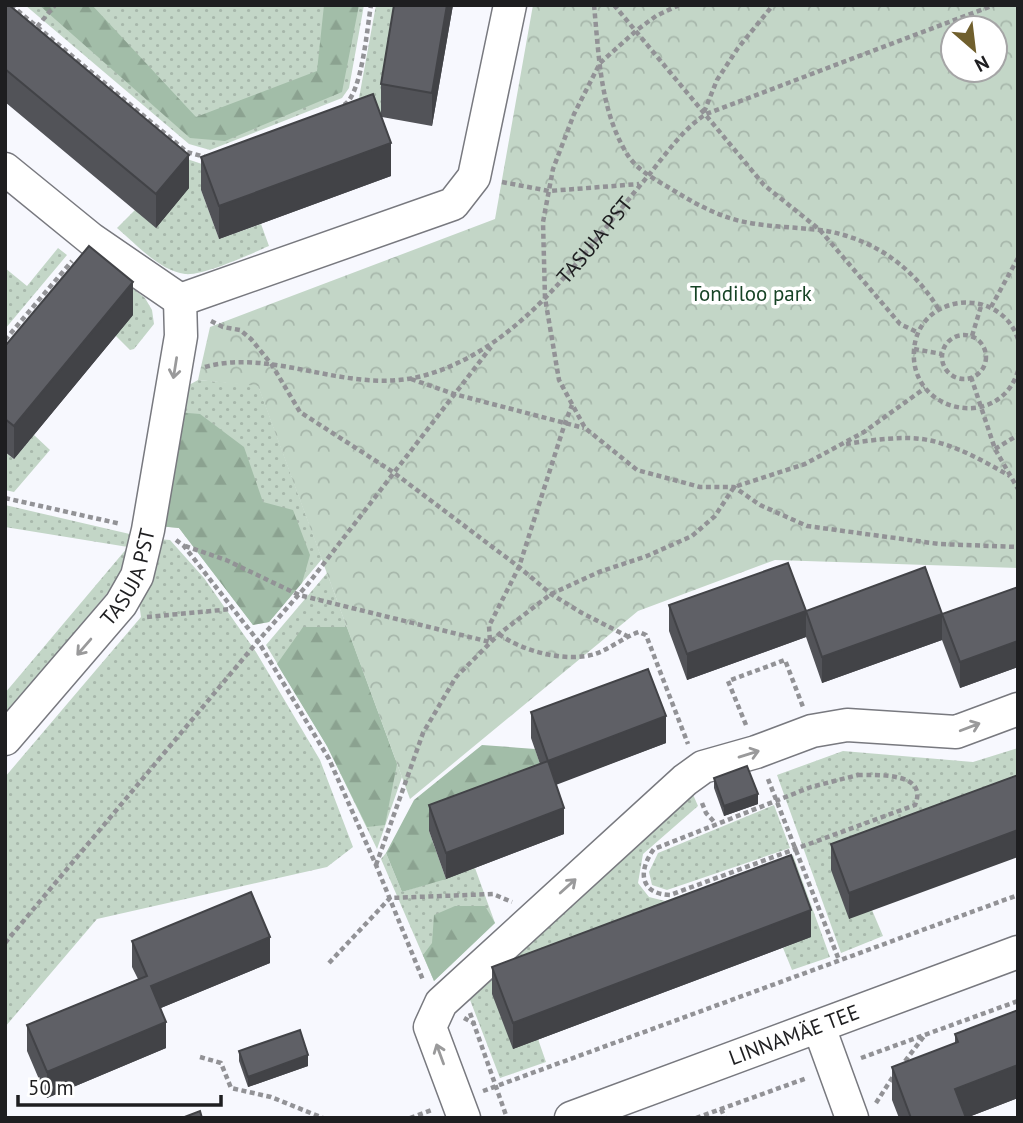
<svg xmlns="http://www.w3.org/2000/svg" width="1023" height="1123" viewBox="0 0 1023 1123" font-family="'PT Sans',sans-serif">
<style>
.grass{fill:url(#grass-dots)}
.forest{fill:url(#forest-firs)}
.park{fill:url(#park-crowns);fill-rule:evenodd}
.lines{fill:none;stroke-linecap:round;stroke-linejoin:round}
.minor-casing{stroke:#78797f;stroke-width:35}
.path{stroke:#929296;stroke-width:4.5;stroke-dasharray:5 3.5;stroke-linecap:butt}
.minor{stroke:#fff;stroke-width:32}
.wall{fill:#525358}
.shaded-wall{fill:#424347}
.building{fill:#5f6066;stroke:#424347;stroke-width:2}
.oneway{stroke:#9a9a9b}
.labels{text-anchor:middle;stroke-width:7;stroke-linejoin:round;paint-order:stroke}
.street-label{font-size:21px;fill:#1e1e20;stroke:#fff}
.park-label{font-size:21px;fill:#164325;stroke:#fff}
</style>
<defs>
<pattern id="grass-dots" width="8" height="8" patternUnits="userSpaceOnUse" patternTransform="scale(1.75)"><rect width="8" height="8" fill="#c3d6c7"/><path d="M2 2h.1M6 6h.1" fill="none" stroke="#a7b7ab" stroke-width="1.8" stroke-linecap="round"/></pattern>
<pattern id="forest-firs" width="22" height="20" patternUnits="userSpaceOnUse" patternTransform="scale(1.75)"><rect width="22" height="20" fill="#a2bda8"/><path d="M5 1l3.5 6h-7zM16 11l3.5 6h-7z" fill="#8ba290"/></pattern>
<pattern id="park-crowns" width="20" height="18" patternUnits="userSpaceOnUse" patternTransform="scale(1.75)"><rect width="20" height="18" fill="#c3d6c7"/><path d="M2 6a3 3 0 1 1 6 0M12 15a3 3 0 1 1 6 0" fill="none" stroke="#a7b7ab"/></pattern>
</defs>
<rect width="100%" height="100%" fill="#f7f8fe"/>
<path class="grass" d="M25,5H364L349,88L342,98L210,150L189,144Z
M376,5H400L381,117L373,127L201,190L219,239L261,224L269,246C250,254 204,276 185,274C160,271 136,244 117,228L135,210L5,7L187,159L205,165L349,112L359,98Z
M58,248L67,255L5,329V268L27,286Z
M87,252L145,298L152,310L154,324L134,349L130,350L116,336L5,379V346Z
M198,380L258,385L322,559L269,622L253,625L179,528L158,526L180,390Z
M34,435L50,450L14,492L5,490V452L14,459Z
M5,505L134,535L132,545L114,585L5,716V693L128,547L5,527Z
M157,539L170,540L204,578L256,652L320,760L353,847L327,867L97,919L5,1027V777L141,617L138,595Z
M327,573L402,777L377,849L327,746L266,645Z
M1018,748V801L872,910L883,936L841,953L777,775L843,751L973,762Z
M691,790L698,806L643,854L638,883L649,897L665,901L793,855L830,957L792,970L783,948L811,936L513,1049L538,1039L546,1062L500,1078L467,992Z
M774,805L790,848L667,890L652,885L649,872L658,853Z
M386,853L402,892L475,868L495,923L434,981L381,859Z"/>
<path class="forest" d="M39,5H92L196,117L317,71L324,5H359L342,92L225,141L190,138Z
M176,412L200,414L244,447L263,502L293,510L310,555L302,583L269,622L253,625L179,528L158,526Z
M303,627H347L397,764L385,825L367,827L327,746L277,664Z
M482,745L535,749L548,788L429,831L446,879L402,892L386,853L414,800Z
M455,906H485L495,923L434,981L423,955L432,943L434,915Z"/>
<path class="park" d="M533,5H1018V568L775,560L638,611L410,799L258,386L198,380L210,327L495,219ZM953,28H995V70H953Z"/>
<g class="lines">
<g class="minor-casing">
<g id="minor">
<path d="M5,169L91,239L180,300"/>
<path d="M180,300L453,204L474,177L510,5"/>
<path id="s2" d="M5,739L121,604L137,576L148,530L181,336L180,300"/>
<path d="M819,1027L852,1118"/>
<path d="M464,1118L430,1027L441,1003L685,780L703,767L756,752L812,731L847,725L956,732L1018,709"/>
<path id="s3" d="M571,1118L1018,952"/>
</g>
</g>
<g class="path">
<path d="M11,5L187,152L205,157"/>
<path d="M594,5C599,56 600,110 627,154C636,169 654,179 668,187C692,202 713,214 740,221C766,227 794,227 820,230C871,237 913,266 939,310"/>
<path d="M614,5L764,185L820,230L900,324L919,333"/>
<path d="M679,5L656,16L637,30L600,63L574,114L553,169L543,222L545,298L559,380L585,428L637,470L700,487H734L760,505L807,526L939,544L1018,547"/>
<path d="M37,27L55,5"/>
<path d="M344,105C362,94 367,28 371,5"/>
<path d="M704,112L717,80L738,48L773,5"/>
<path d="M502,182L549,191L639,184"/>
<path d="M991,307L1018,258"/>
<path d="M211,321L223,327L240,330L251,339L272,365L300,412L393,472L519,567L551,594L582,613L627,636"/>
<circle cx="964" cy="357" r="22"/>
<path d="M972,336L982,303"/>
<path d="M1018,339C1000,285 918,293 914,350C909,413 999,432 1018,371"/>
<path d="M5,340L72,261"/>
<path d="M914,349L942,354"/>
<path id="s1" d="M205,367C275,347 350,397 426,375C525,346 584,251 648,176C666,154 682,130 706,114L994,5"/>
<path d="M971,377L995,449L1018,489"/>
<path d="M411,379L454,394L584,428"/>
<path d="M846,444C865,441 886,438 907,438C944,438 978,458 1010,476"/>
<path d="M995,449L1018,435"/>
<path d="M5,498L121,524"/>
<path d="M176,540L184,546L258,641L329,759L376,865L423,980"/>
<path d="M185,546L226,560L299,595L490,642L489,626L519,567L565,423L572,405"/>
<path d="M147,617L232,609"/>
<path d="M499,634C521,651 567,663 595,654C610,649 624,637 639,632L646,635L688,744"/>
<path d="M746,725L728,681L785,660L803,707"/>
<path d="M858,775C877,775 929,772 915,805L670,895C639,894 638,870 654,849L811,787Z"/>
<path d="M768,779L839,960"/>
<path d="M702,803L706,813L716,824"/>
<path d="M376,865L423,733L456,677L499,634L551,594L599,572L647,556L692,536L715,516L734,487L805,464L864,432L925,388"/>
<path d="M5,943L258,641L308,584L491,347"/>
<path d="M329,963L390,898L493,894L512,902"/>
<path d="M470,1013L507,1118"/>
<path d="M464,1018L475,1024"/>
<path d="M200,1057L221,1063L231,1088L271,1097L323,1118"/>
<path d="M861,1058L1018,1001"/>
<path d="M900,1068L924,1036"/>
<path d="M483,1091L1018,895"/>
<path d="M876,1103L894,1075"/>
<path d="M721,1109L725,1118"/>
<path d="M410,1118L432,1110"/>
<path d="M696,1118L807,1078"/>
</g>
<use href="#minor" class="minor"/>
</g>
<path class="wall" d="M5,5L189,188L156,228L5,102Z
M453,5L432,126L382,117L391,176L219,239L201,190V157L381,116V84Z
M133,315L14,459L5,452V346Z
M1018,587V667L960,688L942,640L822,683L806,637L687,680L669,631V605L806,611L942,614Z
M531,712L666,743L556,784L564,834L446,879L429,831V805L540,764L531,738Z
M1018,775L849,919L831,870V844Z
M714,778L758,804L724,816L714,788Z
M811,937L513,1049L492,994V967Z
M132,941L270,963L161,1008L166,1048L47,1098L27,1051V1025L138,979L132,967Z
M1018,1010V1098L966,1118H899L892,1100V1067L955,1044V1034Z
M239,1051L308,1066L248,1087L239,1061Z"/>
<path class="shaded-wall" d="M447,5H453L432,126V93Z
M391,143V176L219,239V206Z
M189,155V188L156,228V194Z
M133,282V315L14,459V426Z
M806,611V637L687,680V654Z
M942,614V640L822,683V657Z
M1018,641V667L960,688V662Z
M666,716V743L548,788V761Z
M758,794V804L724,816V806Z
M564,808V834L446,879V853Z
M1018,830V857L849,919V893Z
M811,910V937L513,1049V1023Z
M270,937V963L151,1012V986Z
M166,1022V1048L47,1098V1072Z
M308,1055V1066L248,1087V1077Z
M1018,1065V1098L966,1118L955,1089Z"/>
<path class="building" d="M5,5H9L189,155L156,194L5,69Z
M394,5H447L432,93L381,84Z
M373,94L391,143L219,206L201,157Z
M89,246L133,282L14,426L5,419V346Z
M788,563L806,611L687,654L669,605Z
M925,567L942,614L822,657L806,611Z
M1018,587V641L960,662L942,614Z
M648,669L666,716L548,761L531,712Z
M548,761L564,808L446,853L429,805Z
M747,766L758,794L724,806L714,778Z
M1018,775V830L849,893L831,844Z
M791,855L811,910L513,1023L492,967Z
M251,892L270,937L151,986L166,1022L47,1072L27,1025L147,976L132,941Z
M1018,1010V1065L955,1089L966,1118H911L892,1067L958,1042L955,1034Z
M300,1030L308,1055L248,1077L239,1051Z
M200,1111L202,1118H182Z"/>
<defs><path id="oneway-shaft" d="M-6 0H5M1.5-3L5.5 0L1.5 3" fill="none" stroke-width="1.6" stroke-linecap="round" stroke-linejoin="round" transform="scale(1.75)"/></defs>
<g class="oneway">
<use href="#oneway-shaft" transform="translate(175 368) rotate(99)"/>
<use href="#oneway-shaft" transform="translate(84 647) rotate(131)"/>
<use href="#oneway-shaft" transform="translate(970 727) rotate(-21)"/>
<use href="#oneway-shaft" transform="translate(749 754) rotate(-17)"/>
<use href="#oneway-shaft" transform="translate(568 886) rotate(-42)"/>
<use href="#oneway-shaft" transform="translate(440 1054) rotate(-110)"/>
</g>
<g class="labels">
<g class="street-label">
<text dy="7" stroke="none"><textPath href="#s1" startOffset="443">TASUJA PST</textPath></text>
<text dy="7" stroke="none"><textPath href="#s2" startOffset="206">TASUJA PST</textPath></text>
<text dy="7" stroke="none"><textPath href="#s3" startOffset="238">LINNAMÄE TEE</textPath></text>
</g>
<g class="park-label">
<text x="751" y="301">Tondiloo park</text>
</g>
</g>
<rect width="1023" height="1123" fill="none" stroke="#1e1e20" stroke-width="14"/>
<g transform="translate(974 49) rotate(152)"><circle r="33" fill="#ffffff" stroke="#a5a5a6" stroke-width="2"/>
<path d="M0-5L12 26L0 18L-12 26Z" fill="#705f2d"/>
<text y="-10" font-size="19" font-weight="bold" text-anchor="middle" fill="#1e1e20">N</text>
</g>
<path d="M18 1095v10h203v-10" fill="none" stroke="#1e1e20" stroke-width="3.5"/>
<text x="28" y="1095" font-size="21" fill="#1e1e20" stroke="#ffffff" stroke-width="5" paint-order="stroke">50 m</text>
</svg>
